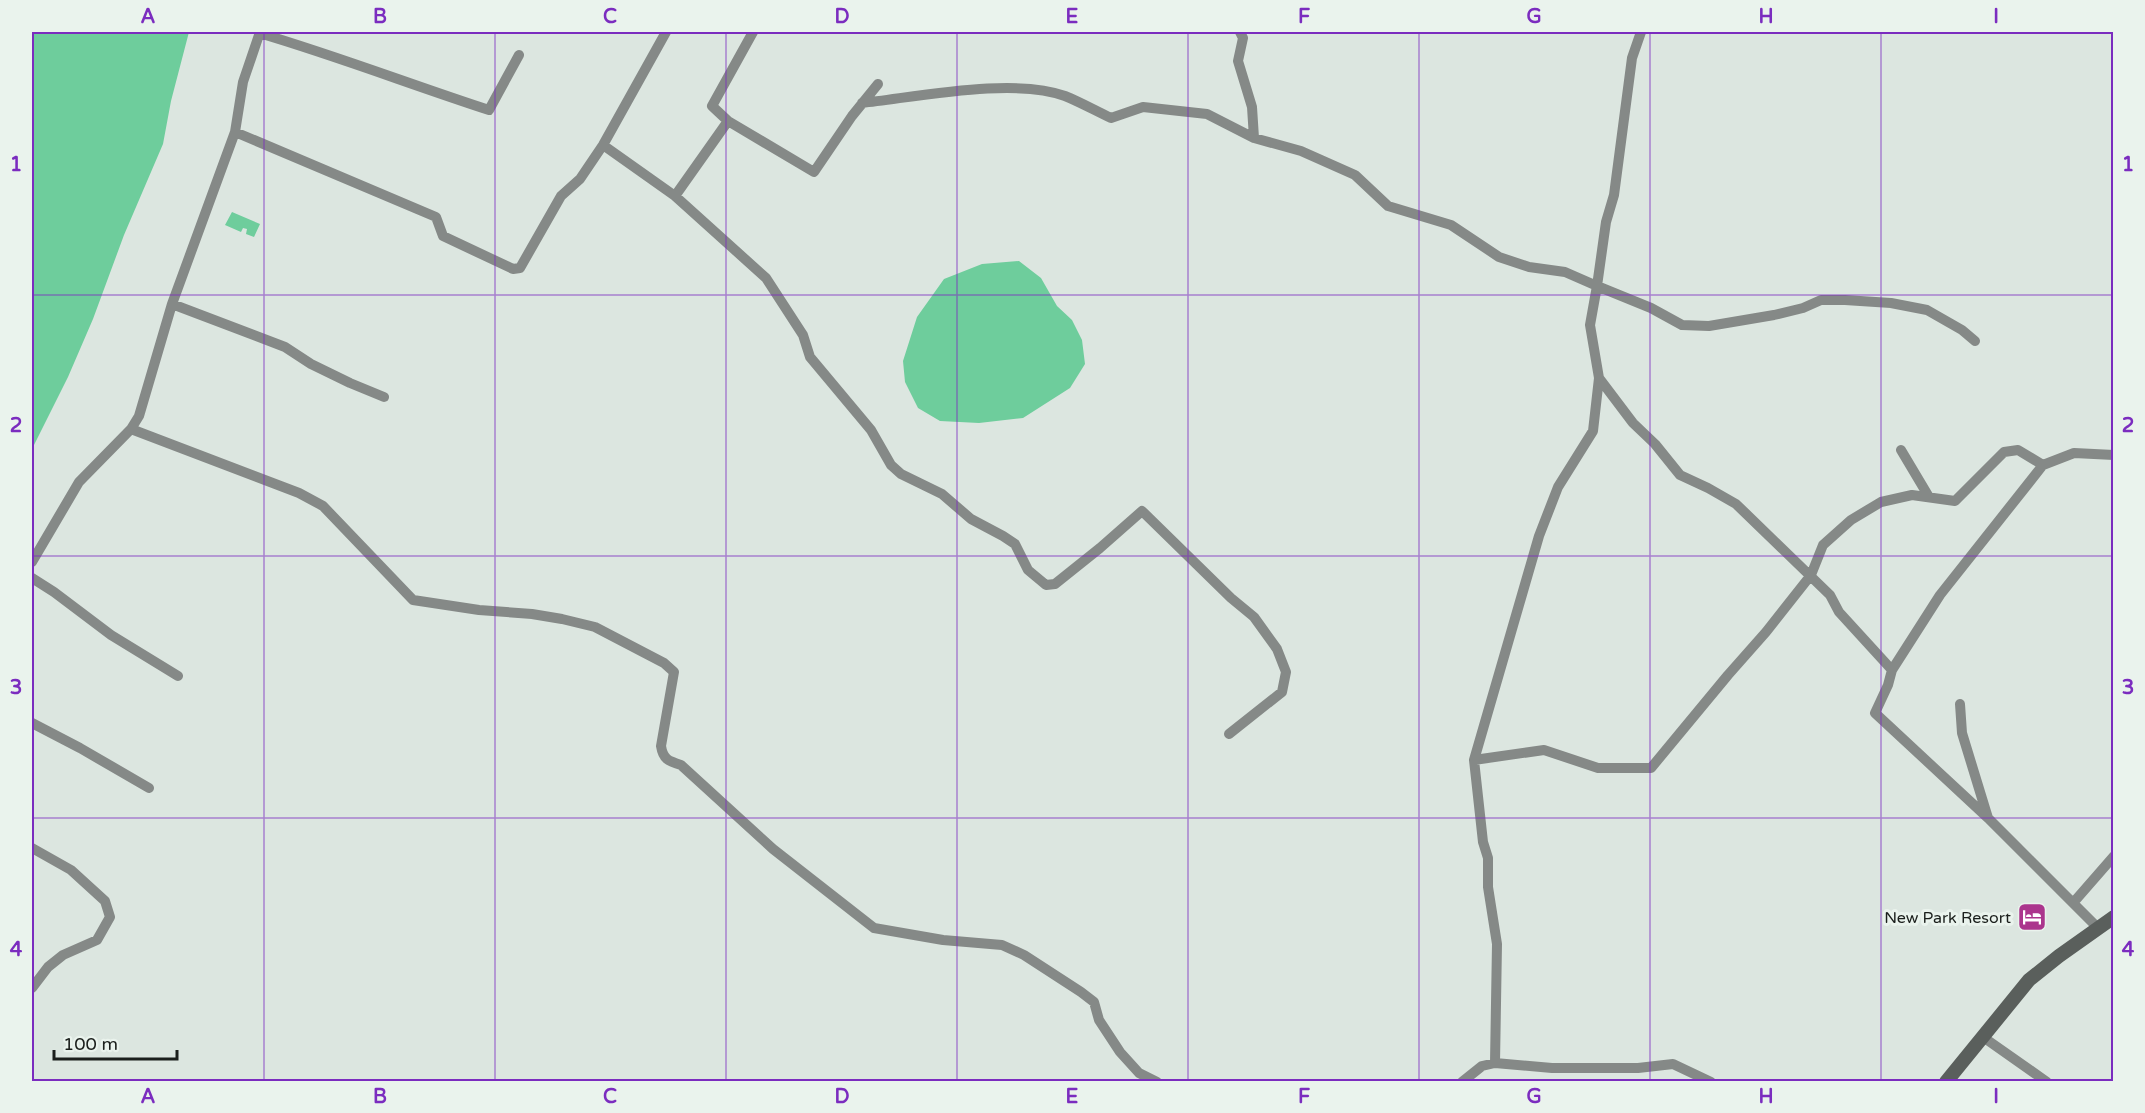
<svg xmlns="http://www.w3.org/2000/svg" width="2145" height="1113" viewBox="0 0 2145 1113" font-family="'Varela Round',sans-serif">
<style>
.water{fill:#6ecd9c}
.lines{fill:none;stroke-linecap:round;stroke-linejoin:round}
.minor{stroke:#858987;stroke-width:10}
.secondary{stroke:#5a5f5c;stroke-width:14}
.grid{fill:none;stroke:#7b2cbf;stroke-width:1.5;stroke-opacity:0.55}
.labels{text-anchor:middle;stroke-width:6;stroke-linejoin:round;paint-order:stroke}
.poi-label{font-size:16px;fill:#1b1f1c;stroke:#eaf3ed;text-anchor:end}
.neatline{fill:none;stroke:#7b2cbf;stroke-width:2}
.grid-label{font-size:20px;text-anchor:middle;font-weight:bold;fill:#7b2cbf}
</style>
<rect width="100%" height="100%" fill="#dce6e0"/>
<path class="water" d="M32,32H189L171,101L163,144L124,235L93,319L68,377L32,449Z
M232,212L260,224L254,237L246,234L247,229L243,228L241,232L225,225Z
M1019,261L1041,278L1057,306L1072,320L1082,340L1085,364L1070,388L1023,418L979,423L940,421L918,408L905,382L903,361L917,317L944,279L982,264Z"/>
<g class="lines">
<path class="minor" d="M1240,32L1243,38L1238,61L1252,107L1254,138
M1641,32L1632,58L1614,195L1606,222L1597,286L1651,308L1682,325L1709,326L1774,315L1803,308L1821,300H1845L1891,303L1927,310L1962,330L1975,341
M259,33C337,56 412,85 489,110L519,55
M862,103C917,97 1014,77 1065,96C1080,102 1096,111 1111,118L1143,107L1207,114L1254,138L1301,151L1355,175L1388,206L1451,225L1499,257L1529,267L1565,272L1597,286L1590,325L1599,378L1593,431L1558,487L1539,536L1474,760L1544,750L1598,768H1651L1728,675L1766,632L1811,575L1823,545L1851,520L1881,502L1912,495L1955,501L2004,452L2018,450L2043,465L2074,453L2114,455
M728,121L712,106L753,32
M235,132L436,217L443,236L513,269L520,268L561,196L580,179L603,145L666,32
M603,145L675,196L728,121L814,172L852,116L878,84
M675,196L766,278L803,335L810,357L871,430L891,465L901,474L942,494L971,519L1003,536L1015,544L1028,570L1046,585L1055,584L1100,548L1142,511L1231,598L1254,617L1277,649L1286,672L1282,692L1229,734
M172,304L285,347L311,364L350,383L384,397
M1599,378L1633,423L1655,444L1680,475L1708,488L1736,504L1830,595L1839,612L1892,670L1888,685L1875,713L1988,818
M131,429L299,493L323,506L413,600L479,610L532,614L562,619L595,627L664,663L674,672L661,746C663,759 668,761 681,765L773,849L874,928L943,940L1002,945L1024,955L1081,992L1094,1002L1099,1020L1120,1052L1139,1073L1157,1082
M1901,450L1929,497
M32,562L79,482L131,429L139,416L172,304L235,132L243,82L260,32
M32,578L54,592L111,635L178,676
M1892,670L1940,595L2043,465
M1960,704L1962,733L1988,818L2073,903
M32,723L80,748L149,788
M1474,760L1483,842L1488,858V887L1497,944L1495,1063
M32,848L71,870L105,901L110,917L97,940L63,955L48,967L32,988
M2098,928L2073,903L2114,856
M1983,1037L2047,1082
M1462,1082L1482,1066L1495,1063L1552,1068H1638L1673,1064L1711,1082"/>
<path class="secondary" d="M1946,1082L2029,980L2059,956L2114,917"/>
</g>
<path class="grid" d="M264,32V1082M495,32V1082M726,32V1082M957,32V1082M1188,32V1082M1419,32V1082M1650,32V1082M1881,32V1082M32,295H2114M32,556H2114M32,818H2114"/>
<defs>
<g id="hotel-square" transform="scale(1.5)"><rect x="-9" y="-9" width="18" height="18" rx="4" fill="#ab358d" stroke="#eaf3ed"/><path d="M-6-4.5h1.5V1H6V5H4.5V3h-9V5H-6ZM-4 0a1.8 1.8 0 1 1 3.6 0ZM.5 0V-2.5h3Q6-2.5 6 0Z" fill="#fff"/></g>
</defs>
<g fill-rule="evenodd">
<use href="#hotel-square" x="2032" y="917"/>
</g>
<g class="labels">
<g class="poi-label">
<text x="2011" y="923">New Park Resort</text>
</g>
</g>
<rect width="2145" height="1113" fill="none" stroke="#eaf3ed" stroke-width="66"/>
<path d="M54 1050v9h123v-9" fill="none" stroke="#1b1f1c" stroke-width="3"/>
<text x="63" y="1050" font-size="18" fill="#1b1f1c" stroke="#eaf3ed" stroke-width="4.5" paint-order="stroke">100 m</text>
<rect x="33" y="33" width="2079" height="1047" class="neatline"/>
<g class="grid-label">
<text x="148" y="23">A</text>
<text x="380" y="23">B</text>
<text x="610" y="23">C</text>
<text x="842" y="23">D</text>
<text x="1072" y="23">E</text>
<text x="1304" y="23">F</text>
<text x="1534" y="23">G</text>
<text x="1766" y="23">H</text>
<text x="1996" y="23">I</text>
<text x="16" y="171">1</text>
<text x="2128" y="171">1</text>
<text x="16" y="432">2</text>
<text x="2128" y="432">2</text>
<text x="16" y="694">3</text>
<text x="2128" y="694">3</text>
<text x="16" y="956">4</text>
<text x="2128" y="956">4</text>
<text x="148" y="1103">A</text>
<text x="380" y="1103">B</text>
<text x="610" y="1103">C</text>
<text x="842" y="1103">D</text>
<text x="1072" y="1103">E</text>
<text x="1304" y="1103">F</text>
<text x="1534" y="1103">G</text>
<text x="1766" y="1103">H</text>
<text x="1996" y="1103">I</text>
</g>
</svg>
